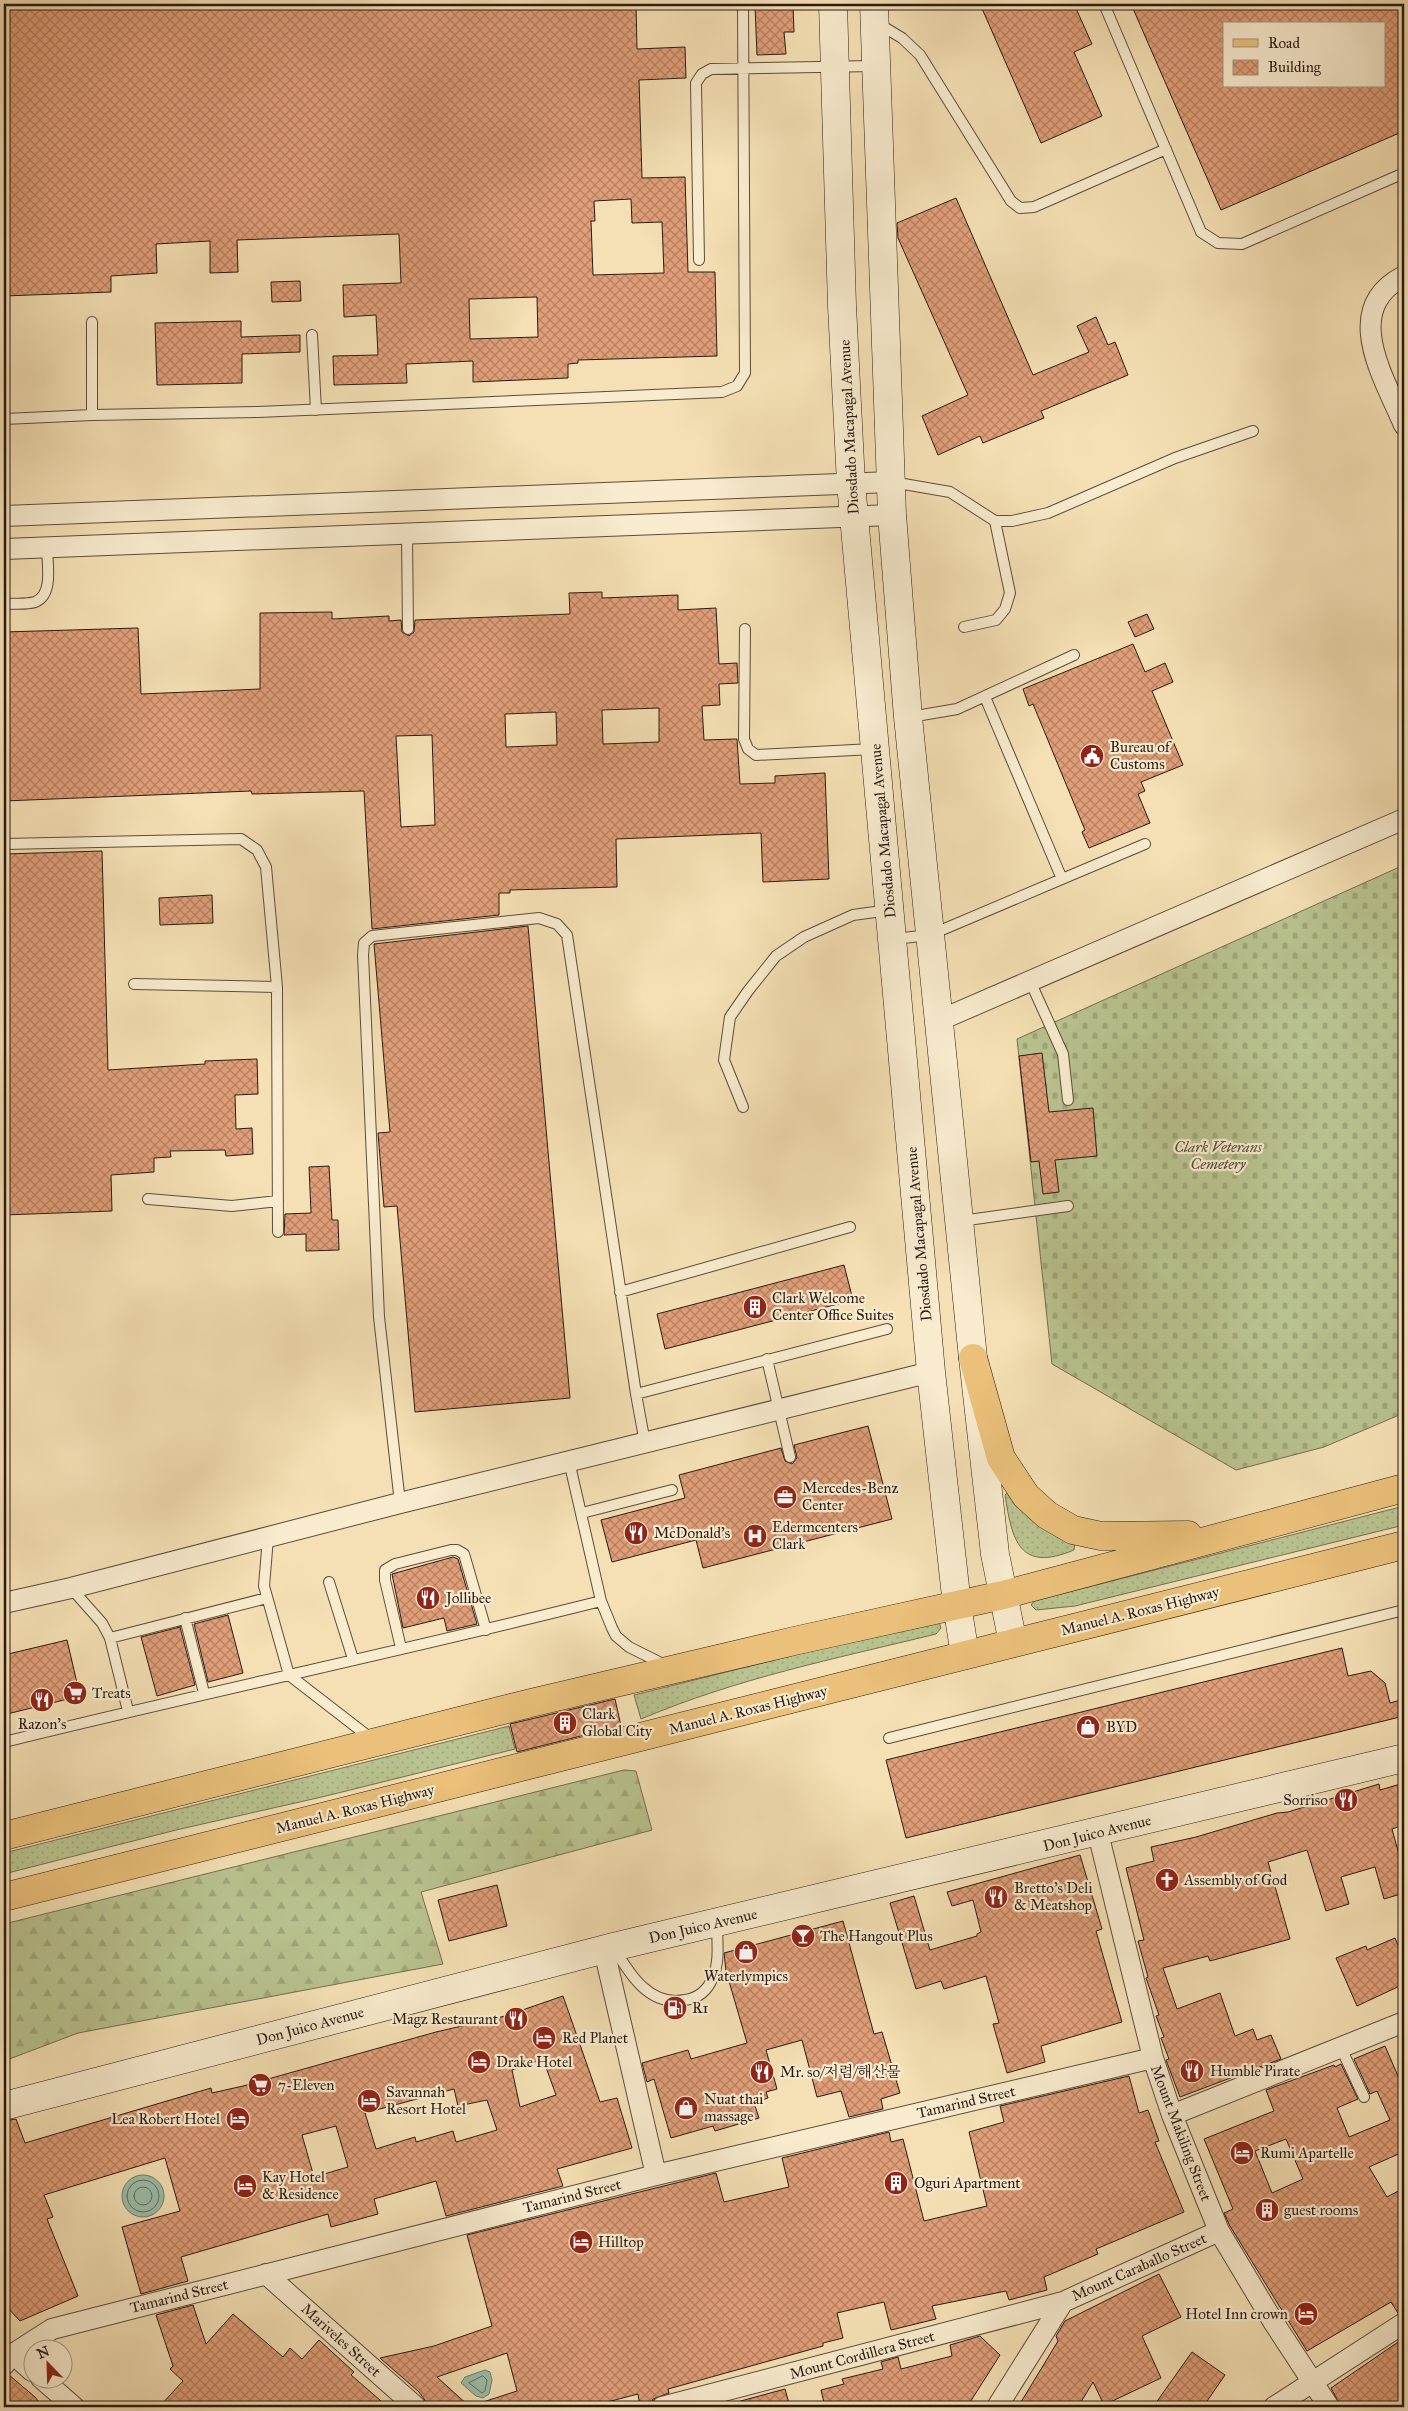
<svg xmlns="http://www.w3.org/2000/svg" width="1408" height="2411" viewBox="0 0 1408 2411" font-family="'IM FELL Great Primer','Noto Serif KR',serif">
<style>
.grass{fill:url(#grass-dots);stroke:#726e52}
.forest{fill:url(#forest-firs);stroke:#726e52}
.cemetery{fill:url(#cemetery-stones);stroke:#726e52}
.water{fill:#9cbda9;stroke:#6e7c6d}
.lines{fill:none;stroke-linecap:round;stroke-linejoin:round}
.shore{stroke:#636c5e;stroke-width:1}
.building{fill:url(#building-cross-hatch);stroke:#2a1a14;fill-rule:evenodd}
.service-casing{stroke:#5c4c3c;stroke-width:12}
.minor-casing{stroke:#5c4c3c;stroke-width:22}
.secondary-casing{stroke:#2a1a14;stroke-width:29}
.primary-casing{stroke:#2a1a14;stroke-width:29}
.service{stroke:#f8ebce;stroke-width:10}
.minor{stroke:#f8ebce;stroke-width:20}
.secondary{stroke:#f8ebce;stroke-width:28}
.primary{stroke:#eac07a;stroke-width:28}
.labels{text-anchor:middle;stroke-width:4.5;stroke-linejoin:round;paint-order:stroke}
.street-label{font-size:15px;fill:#2a1a14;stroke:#f8ebce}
.poi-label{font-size:15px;fill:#2a1a14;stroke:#f8ebce;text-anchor:start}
.park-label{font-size:15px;font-style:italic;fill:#554d39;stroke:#f8ebce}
</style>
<defs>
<pattern id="grass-dots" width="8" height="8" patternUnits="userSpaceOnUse" patternTransform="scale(1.25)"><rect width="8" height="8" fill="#b9c38f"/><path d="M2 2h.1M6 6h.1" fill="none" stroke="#9fa77a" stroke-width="1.8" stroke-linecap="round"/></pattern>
<pattern id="forest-firs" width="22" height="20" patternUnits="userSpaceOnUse" patternTransform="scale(1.25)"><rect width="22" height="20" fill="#b9c38f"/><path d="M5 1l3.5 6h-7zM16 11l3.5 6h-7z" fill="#9fa77a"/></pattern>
<pattern id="cemetery-stones" width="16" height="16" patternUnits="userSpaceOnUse" patternTransform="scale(1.25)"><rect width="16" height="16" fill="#b9c38f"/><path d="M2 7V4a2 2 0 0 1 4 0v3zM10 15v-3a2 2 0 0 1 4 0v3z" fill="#9fa77a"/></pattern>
<pattern id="building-cross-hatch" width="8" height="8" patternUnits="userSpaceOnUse" patternTransform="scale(1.25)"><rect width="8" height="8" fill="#e09e78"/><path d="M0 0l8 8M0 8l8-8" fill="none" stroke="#b68061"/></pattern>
</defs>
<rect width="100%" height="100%" fill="#f4e0b4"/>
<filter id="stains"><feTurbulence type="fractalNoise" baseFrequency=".004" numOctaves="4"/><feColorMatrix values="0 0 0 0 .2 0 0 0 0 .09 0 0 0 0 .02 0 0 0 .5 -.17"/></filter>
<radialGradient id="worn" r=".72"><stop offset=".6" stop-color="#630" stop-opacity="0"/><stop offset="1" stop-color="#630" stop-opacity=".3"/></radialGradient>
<path class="grass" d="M1007,1493H1010L1075,1542L1074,1550C1019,1573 1012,1540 1005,1495Z
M1404,1506V1525L1075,1606L1036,1610L1031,1605L1034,1601Z
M939,1622L941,1628L936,1634C834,1659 738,1678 641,1719L634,1695L920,1624Z
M509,1726L515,1749L326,1796L176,1830L4,1874V1853Z"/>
<path class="forest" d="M624,1770L636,1771L652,1830L421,1892L443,1964L78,2033L4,2061V1924Z"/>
<path class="cemetery" d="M1404,865V1413L1324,1447L1236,1470L1052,1364L1017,1039Z"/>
<path class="water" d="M122 2196a21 21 0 1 1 42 0a21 21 0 1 1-42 0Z
M485,2370L490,2372L492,2380L489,2394L483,2398L476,2396L461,2383L465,2377Z"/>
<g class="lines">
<path class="shore" d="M127 2196a16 16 0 1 1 32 0a16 16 0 1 1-32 0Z
M134 2196a9 9 0 1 1 18 0a9 9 0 1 1-18 0Z
M483,2376L487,2380L485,2391L482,2393L469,2383Z"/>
</g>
<path class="building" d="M4,4H636L637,49L685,47L686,78L639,80L642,178L685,177L688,272H715L717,356L578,360V363L568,364V378L473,382V361L406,364L407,383L334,385L333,356L378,355L376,315L344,317L343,285L401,283L399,234L237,240L238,272L210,273V241L156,244L157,273L111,276V292L4,296ZM631,199L632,223L662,222L664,273L593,275L591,221H595L594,201ZM537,297L538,337L470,339L469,299Z
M980,4H1074L1092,44L1074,52L1102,116L1041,143Z
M1131,4H1404V131L1221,210ZM1224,24H1384V86H1224Z
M793,5L794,32H784L786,54L757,55L755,6Z
M956,198L1033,375L1089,352L1077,326L1096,317L1108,345L1115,342L1128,375L1041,411L1044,418L983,443L980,436L938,455L922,416L968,395L898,238L897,223Z
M300,281L301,301L272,302L271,282Z
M241,321V337L300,335V352L242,354V383L157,385L155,323Z
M602,592V598L678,595V610L716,608L719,664L737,663L738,683L719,684L720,705L702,706L704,740L737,739L740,784L775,783V776L825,773L829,879L763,882L761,833L616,839L617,887L510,890V893H499V915L372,929L364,791L252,794L251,791L4,801V632L138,628L141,694L260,689V613L332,612V619L389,616V621L401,620L402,632L409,636L414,632L415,620L570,614L569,593ZM659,708V742L603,744L602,710ZM556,712L557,745L506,747L505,714ZM432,735L435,825L401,827L396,736Z
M1147,614L1154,629L1135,637L1128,622Z
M1133,644L1145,672L1165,663L1173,682L1152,691L1183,765L1141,782L1145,791L1138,794L1150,823L1089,848L1082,832L1085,830L1033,704L1029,706L1023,689Z
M102,851L108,1070L205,1064V1061L257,1059L258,1094L235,1095L236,1129L252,1128L253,1154L226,1156L225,1150L170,1151L171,1157L154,1158V1172L111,1175L112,1211L4,1215V854Z
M212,895L213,923L160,925L159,898Z
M528,926L570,1398L415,1412L397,1206L384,1207L378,1133L390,1132L374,944Z
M1042,1053L1049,1112L1093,1108L1097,1156L1055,1160L1059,1192L1043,1194L1039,1161L1031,1162L1019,1056Z
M329,1166L332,1220H338L339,1250L306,1251V1234L284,1235L285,1214L311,1213L309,1167Z
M844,1265L853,1300L665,1349L657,1314Z
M868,1426L892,1519L703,1568L696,1540L612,1562L601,1520L685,1498L679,1475L781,1448L785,1461L792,1464L797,1458L794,1445Z
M453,1557L458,1559L477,1624L447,1631L444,1618L403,1628L392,1574Z
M228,1615L243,1673L208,1682L194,1624Z
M180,1627L195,1685L157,1696L141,1637Z
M67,1640L80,1696L7,1714L4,1700V1655Z
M1342,1648L1348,1676L1371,1671L1385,1683L1390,1703L1404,1699V1716L906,1838L886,1760Z
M615,1699L621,1726L517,1752L510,1724Z
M1404,1783V1825L1392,1829L1404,1873V1893L1384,1899L1375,1867L1341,1877L1349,1904L1326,1911L1307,1850L1268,1862L1290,1939L1210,1961L1208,1956L1163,1968L1177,2009L1220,1993L1235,2036L1253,2029L1257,2040L1271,2035L1281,2059L1180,2097L1166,2060L1169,2059L1161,2038L1164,2037L1156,2016L1159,2015L1146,1978L1148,1977L1138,1941L1144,1940L1126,1868L1154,1861L1151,1847L1196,1837L1277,1813L1288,1812L1379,1784L1380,1790Z
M1080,1855L1102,1929L1096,1931L1122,2022L1041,2046L1045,2062L1007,2073L993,2024L999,2023L986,1976L944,1989L941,1981L916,1989L890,1903L914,1896L930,1950L977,1936V1934L981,1932L973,1900L952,1906L947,1892Z
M497,1885L507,1926L449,1941L438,1900Z
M843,1921L874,2034L882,2032L900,2093L881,2099L883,2109L849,2117L841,2091L817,2097L802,2040L766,2050L777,2089L766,2092L768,2098L754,2103L759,2118L715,2131L713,2126L671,2138L654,2079L647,2082L642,2063L688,2050L691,2059L747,2043L726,1971L724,1953Z
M1395,1938L1404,1959V1984L1357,2006L1336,1958L1366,1946L1367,1950Z
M563,1996L600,2102L617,2098L632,2148L557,2169L563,2186L446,2216L436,2181L374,2199L378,2214L331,2227L328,2214L181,2257L188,2281L141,2294L122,2227L180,2211L165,2158L44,2195L53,2217L47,2219L78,2296L20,2321L4,2304V2121L16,2119L25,2143L211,2088L212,2093L243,2086L436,2032L505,2016ZM543,2059L556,2095L520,2107L512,2070ZM454,2089L458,2106L487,2100L497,2130L456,2142L453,2131L416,2142L415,2137L376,2149L365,2113ZM336,2126L348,2167L314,2177L302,2135Z
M1385,2046L1404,2090V2154L1403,2152L1369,2167L1387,2197L1404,2188V2311L1398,2313L1391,2302L1307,2351L1230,2226L1224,2213L1233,2209L1204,2139L1274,2111L1266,2090L1334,2065L1335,2067L1341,2064L1358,2099L1337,2108L1349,2137L1390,2120L1377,2091L1370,2094L1354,2059ZM1286,2139L1303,2179L1272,2193L1255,2151Z
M1129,2076L1139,2113L1148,2110L1159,2141L1155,2142L1184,2212L1096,2249L1098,2254L1044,2277L1047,2290L1009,2300L1006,2291L932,2306L936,2319L891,2330L884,2302L837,2313L843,2338L823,2343V2346L668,2389L669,2393L653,2399L650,2407H640L638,2394L588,2407H477V2404L517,2391L507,2353L437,2377L470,2407H428L427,2403L419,2392L380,2358L434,2346L492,2326L467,2235L716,2173L724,2202L789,2187L782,2158L889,2132L891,2142L903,2139L924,2221L987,2206L969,2132L1004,2122L1000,2106Z
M1159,2274L1181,2317L1142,2336L1161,2378L1104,2405L1093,2382L1078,2407H1018L1058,2341L1056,2336L1065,2321Z
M193,2305L206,2344L233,2314L283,2357L290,2348L302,2359L319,2340L354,2372L351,2375L388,2407H159L183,2381L170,2369L173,2366L156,2315Z
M980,2336L1000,2355L967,2407H825L821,2390L844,2384L842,2379L883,2369L881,2362L898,2357L901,2369L952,2356L950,2345Z
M1404,2338V2407H1341L1331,2388Z
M1192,2352L1225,2375L1203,2407H1153Z
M9,2375L35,2397L43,2407H4V2377Z
M785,2389L790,2407H737V2402Z"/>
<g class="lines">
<g class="service-casing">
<path id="service" d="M1104,4L1201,232L1218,243L1242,244L1404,173
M877,23L902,38L920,55L1011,201L1020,208L1034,207L1166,149
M699,260L696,83L702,74L711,69L874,66
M312,335L316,410
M92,415V322
M4,419L92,415L258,412L722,392L737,386L745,373L743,4
M892,482L950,492L995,521H1012L1048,513L1175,458L1253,431
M407,534L408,629
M4,604C13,603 26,605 35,602C54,595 47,563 47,548
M964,627L996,620L1005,609L1010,593L995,521
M745,629L744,739L748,749L756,755L873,749
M985,697L1062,879L1145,844
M910,717L957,709L1074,655
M4,844L241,839L257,850L266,867L277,987L278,1232
M894,939L930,935L1062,879
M1030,981L1063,1054L1068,1100
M134,984L277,987
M743,1107L724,1060L730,1017L748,991L776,956L804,937L853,915L889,910
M148,1199L232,1206L278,1201
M961,1221L1068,1206
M620,1292L850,1227
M767,1359L790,1457
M636,1394L887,1329
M569,1461L601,1601L612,1628L616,1636L629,1647L665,1665
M400,1503L379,1317L363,955L364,943L372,936L539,918L557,924L567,935L636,1394L645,1443
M582,1513L672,1490
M268,1538L264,1586L289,1675L373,1740
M329,1582L353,1659
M71,1588L102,1623L110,1638L128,1711
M185,1618L204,1693
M110,1638L267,1598
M401,1648L385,1580V1570L395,1564L451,1550H457L464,1554L486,1630
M889,1738L1404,1610
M4,1742C202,1693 403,1651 601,1601
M614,1948C630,1975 650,2007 685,2000C699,1998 708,1990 713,1977C720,1961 717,1941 717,1924
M1340,2046L1364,2097"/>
</g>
<g class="minor-casing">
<path id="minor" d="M1404,276C1340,309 1384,377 1404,425
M4,516L891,482
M4,549L892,515
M938,1021L1404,819
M4,1603L71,1588L400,1503L931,1372
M1098,1833L1153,2058L1172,2115L1219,2231L1274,2323L1329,2407
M604,1950L656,2175
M1172,2115L1404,2022
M266,2274L416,2407
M13,2354L32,2371
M4,2365L13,2354L52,2329L656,2175L1153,2058
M41,2378L74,2407
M662,2407L1063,2302
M997,2407L1063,2302L1219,2231
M1274,2407L1404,2323"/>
</g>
<g class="secondary-casing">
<path id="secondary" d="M833,4L842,306L851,483L931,1372L957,1605L965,1655
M874,4L892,515L908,717L973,1358L995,1554L1013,1643
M4,2106L613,1947L1404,1758"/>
</g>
<g class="primary-casing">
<path id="primary" d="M973,1358L1001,1458L1026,1496L1047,1515L1073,1530L1101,1536L1188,1535
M4,1836L535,1702L794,1641L1003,1595L1404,1488
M4,1897L1404,1545"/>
</g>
<use href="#service" class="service"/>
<use href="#minor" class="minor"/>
<use href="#secondary" class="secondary"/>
<use href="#primary" class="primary"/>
</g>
<defs>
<g id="civic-disc" transform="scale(1.25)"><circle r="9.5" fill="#8f2418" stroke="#f8ebce"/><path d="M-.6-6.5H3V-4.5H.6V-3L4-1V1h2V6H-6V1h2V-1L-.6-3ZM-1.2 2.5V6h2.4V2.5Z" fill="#fff"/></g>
<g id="building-disc" transform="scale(1.25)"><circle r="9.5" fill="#8f2418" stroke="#f8ebce"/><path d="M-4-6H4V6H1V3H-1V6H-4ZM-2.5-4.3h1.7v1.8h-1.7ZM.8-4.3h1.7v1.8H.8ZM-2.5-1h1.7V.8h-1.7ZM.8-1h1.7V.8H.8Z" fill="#fff"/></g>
<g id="office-disc" transform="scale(1.25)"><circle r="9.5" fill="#8f2418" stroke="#f8ebce"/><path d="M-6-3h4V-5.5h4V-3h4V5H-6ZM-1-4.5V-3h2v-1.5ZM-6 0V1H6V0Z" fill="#fff"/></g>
<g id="restaurant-disc" transform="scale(1.25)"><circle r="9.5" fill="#8f2418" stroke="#f8ebce"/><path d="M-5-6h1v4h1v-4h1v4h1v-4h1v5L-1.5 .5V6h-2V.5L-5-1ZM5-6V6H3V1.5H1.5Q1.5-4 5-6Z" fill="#fff"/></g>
<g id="hospital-disc" transform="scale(1.25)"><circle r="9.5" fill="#8f2418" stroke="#f8ebce"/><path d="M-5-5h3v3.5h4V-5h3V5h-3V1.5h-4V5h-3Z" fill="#fff"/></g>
<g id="supermarket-disc" transform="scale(1.25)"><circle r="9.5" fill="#8f2418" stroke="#f8ebce"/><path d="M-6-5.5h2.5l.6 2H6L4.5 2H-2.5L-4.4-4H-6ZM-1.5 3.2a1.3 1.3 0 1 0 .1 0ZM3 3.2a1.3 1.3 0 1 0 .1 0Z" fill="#fff"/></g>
<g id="shop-disc" transform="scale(1.25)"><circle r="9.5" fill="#8f2418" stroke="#f8ebce"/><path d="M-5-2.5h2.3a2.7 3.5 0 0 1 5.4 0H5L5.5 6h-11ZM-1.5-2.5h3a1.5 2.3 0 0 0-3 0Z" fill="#fff"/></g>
<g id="church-disc" transform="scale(1.25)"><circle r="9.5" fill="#8f2418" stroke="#f8ebce"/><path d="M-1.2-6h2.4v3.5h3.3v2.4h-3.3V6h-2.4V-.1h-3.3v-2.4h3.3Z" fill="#fff"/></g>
<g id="bar-disc" transform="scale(1.25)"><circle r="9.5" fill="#8f2418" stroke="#f8ebce"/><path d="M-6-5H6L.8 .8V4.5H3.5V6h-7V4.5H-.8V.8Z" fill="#fff"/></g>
<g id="fuel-disc" transform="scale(1.25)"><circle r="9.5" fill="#8f2418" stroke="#f8ebce"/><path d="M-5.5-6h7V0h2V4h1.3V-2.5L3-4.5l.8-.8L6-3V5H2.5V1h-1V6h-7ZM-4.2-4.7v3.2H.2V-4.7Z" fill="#fff"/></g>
<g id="hotel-disc" transform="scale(1.25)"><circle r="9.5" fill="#8f2418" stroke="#f8ebce"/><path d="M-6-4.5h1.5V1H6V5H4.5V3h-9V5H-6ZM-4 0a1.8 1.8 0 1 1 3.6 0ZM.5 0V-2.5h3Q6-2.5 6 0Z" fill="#fff"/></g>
</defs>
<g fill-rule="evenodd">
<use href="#civic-disc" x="1092" y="756"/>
<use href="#building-disc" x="755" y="1307"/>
<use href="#office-disc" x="785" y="1497"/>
<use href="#restaurant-disc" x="636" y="1533"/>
<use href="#hospital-disc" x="755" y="1536"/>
<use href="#restaurant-disc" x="428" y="1598"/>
<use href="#supermarket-disc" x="75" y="1693"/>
<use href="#restaurant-disc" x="42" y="1700"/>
<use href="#building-disc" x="565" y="1723"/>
<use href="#shop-disc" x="1088" y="1727"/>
<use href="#restaurant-disc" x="1346" y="1800"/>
<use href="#church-disc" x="1167" y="1880"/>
<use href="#restaurant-disc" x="996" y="1897"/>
<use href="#bar-disc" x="803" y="1936"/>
<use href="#shop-disc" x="746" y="1952"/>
<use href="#fuel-disc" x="675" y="2008"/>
<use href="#restaurant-disc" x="516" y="2019"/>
<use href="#hotel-disc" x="544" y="2038"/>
<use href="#hotel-disc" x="479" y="2062"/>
<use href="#restaurant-disc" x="1192" y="2071"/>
<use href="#restaurant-disc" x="762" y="2072"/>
<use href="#supermarket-disc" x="260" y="2085"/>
<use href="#hotel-disc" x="369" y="2101"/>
<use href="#shop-disc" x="686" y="2108"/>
<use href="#hotel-disc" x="238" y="2119"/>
<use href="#hotel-disc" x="1242" y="2153"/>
<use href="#building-disc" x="896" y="2183"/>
<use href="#hotel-disc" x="245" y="2186"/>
<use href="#building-disc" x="1267" y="2210"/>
<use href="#hotel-disc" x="581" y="2242"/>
<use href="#hotel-disc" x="1306" y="2314"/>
</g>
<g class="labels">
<g class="street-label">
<text transform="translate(849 427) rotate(-93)" y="5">Diosdado Macapagal Avenue</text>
<text transform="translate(883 831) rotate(-95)" y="5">Diosdado Macapagal Avenue</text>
<text transform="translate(919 1234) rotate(-95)" y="5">Diosdado Macapagal Avenue</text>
<text transform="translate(1140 1611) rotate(-14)" y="5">Manuel A. Roxas Highway</text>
<text transform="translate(748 1710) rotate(-14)" y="5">Manuel A. Roxas Highway</text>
<text transform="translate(355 1809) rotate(-14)" y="5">Manuel A. Roxas Highway</text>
<text transform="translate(1097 1833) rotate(-14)" y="5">Don Juico Avenue</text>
<text transform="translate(703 1926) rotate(-13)" y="5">Don Juico Avenue</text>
<text transform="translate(310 2026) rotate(-15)" y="5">Don Juico Avenue</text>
<text transform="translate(966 2102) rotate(-13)" y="5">Tamarind Street</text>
<text transform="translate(1181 2133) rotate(69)" y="5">Mount Makiling Street</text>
<text transform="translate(572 2196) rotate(-14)" y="5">Tamarind Street</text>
<text transform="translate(1139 2267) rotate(-24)" y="5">Mount Caraballo Street</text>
<text transform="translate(179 2296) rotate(-14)" y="5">Tamarind Street</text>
<text transform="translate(341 2340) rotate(42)" y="5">Mariveles Street</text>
<text transform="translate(862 2355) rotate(-15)" y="5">Mount Cordillera Street</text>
</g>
<g class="poi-label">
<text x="1110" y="752">Bureau of<tspan x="1110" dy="17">Customs</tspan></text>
<text x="772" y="1303">Clark Welcome<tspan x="772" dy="17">Center Office Suites</tspan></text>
<text x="802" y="1493">Mercedes-Benz<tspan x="802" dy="17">Center</tspan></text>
<text x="772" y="1532">Edermcenters<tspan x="772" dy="17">Clark</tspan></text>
<text x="654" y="1538">McDonald's</text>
<text x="446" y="1603">Jollibee</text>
<text x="92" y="1698">Treats</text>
<text x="582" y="1719">Clark<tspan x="582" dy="17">Global City</tspan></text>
<text x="42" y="1729" text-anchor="middle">Razon’s</text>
<text x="1106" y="1732">BYD</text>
<text x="1328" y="1805" text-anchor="end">Sorriso</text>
<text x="1184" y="1885">Assembly of God</text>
<text x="1014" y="1893">Bretto's Deli<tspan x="1014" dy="17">&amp; Meatshop</tspan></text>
<text x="820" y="1941">The Hangout Plus</text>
<text x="746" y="1981" text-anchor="middle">Waterlympics</text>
<text x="692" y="2013">R1</text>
<text x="498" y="2024" text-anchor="end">Magz Restaurant</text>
<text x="562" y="2043">Red Planet</text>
<text x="496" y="2067">Drake Hotel</text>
<text x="1210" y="2076">Humble Pirate</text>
<text x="780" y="2077">Mr. so/저렴/해산물</text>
<text x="278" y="2090">7-Eleven</text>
<text x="386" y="2097">Savannah<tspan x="386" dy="17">Resort Hotel</tspan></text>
<text x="704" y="2104">Nuat thai<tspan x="704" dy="17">massage</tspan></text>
<text x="220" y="2124" text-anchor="end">Lea Robert Hotel</text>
<text x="1260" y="2158">Rumi Apartelle</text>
<text x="262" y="2182">Kay Hotel<tspan x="262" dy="17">&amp; Residence</tspan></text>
<text x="914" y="2188">Oguri Apartment</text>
<text x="1284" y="2215">guest rooms</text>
<text x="598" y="2247">Hilltop</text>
<text x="1288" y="2319" text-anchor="end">Hotel Inn crown</text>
</g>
<g class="park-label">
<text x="1218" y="1152">Clark Veterans<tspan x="1218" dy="17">Cemetery</tspan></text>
</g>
</g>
<rect width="1408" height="2411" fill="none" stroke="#f4e0b4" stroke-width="20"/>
<rect x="5" y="5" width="1398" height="2401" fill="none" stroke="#2a1a14" stroke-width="2.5"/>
<rect x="10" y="10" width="1388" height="2391" fill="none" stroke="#2a1a14"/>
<rect x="1223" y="22" width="162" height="65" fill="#f8ebce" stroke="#a69784"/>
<rect x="1233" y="39" width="25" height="8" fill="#eac07a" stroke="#a69784"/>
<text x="1268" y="48" font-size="15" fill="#2a1a14">Road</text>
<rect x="1233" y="60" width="25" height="15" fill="url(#building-cross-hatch)" stroke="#a69784"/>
<text x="1268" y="72" font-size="15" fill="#2a1a14">Building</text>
<g transform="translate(48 2364) rotate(337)"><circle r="24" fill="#f8ebce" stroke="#a69784"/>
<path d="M0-4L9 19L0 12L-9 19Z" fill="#8f2418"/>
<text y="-8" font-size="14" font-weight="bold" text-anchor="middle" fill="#2a1a14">N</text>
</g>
<rect width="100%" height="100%" filter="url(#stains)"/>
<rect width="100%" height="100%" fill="url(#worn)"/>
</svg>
